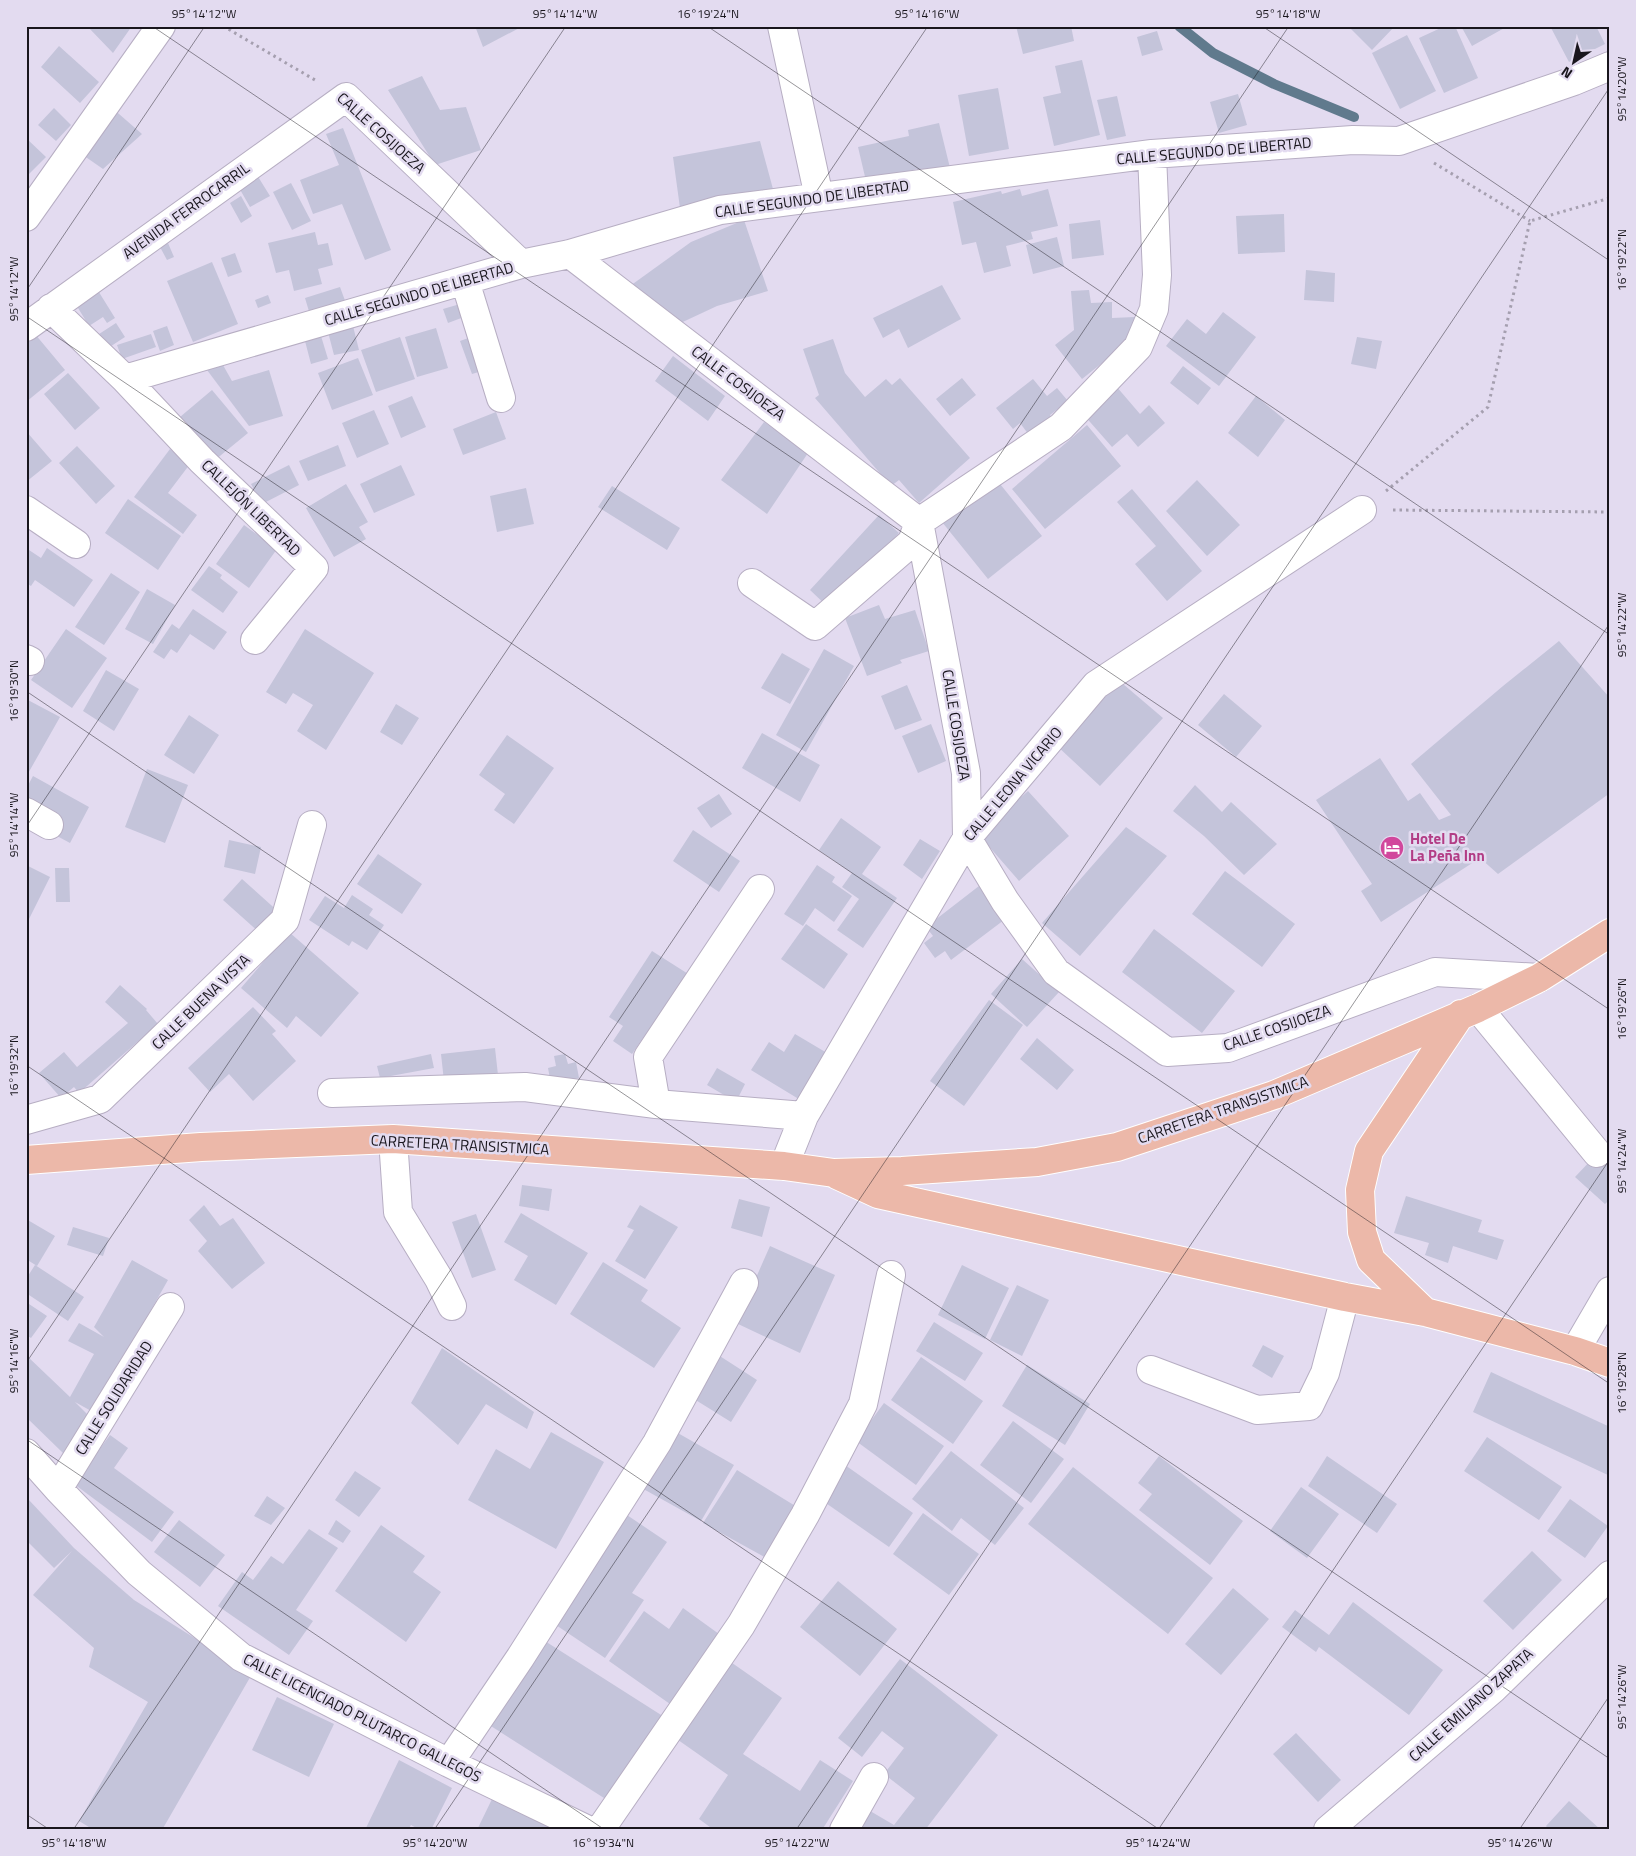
<svg xmlns="http://www.w3.org/2000/svg" width="1636" height="1856" viewBox="0 0 1636 1856" font-family="'Titillium Web',sans-serif">
<style>
.lines{fill:none;stroke-linecap:round;stroke-linejoin:round}
.stream{stroke:#607a8d;stroke-width:10}
.building{fill:#c4c4da}
.minor-casing{stroke:#b7aec3;stroke-width:30}
.major-casing{stroke:#fff;stroke-width:30}
.path{stroke:#a59faf;stroke-width:3;stroke-dasharray:2.5 4;stroke-linecap:butt}
.minor{stroke:#fff;stroke-width:28}
.major{stroke:#ecb8a9;stroke-width:28}
.ticks{fill:none;stroke:#19161d;stroke-width:1;stroke-opacity:0.45}
.labels{text-anchor:middle;stroke-width:5;stroke-linejoin:round;paint-order:stroke}
.street-label{font-size:15px;fill:#19161d;stroke:#e3dbf0}
.hotel-label{font-size:15px;font-weight:bold;fill:#b23c85;stroke:#e3dbf0;text-anchor:start}
.neatline{fill:none;stroke:#19161d;stroke-width:2}
.ticks-label{font-size:12px;text-anchor:middle;fill:#19161d}
</style>
<rect width="100%" height="100%" fill="#e3dbf0"/>
<g class="lines">
<path class="stream" d="M1179,26L1213,53L1274,84L1354,117"/>
</g>
<path class="building" d="M89,26H132L113,53L88,27Z
M475,26H523L483,47Z
M1016,26H1071L1074,41L1023,54Z
M1348,26H1395L1372,50Z
M1445,26H1455L1478,78L1444,93L1419,38Z
M1461,26H1508L1472,46Z
M1550,26H1596L1605,44L1569,62Z
M1157,31L1163,50L1142,56L1137,37Z
M1407,35L1436,91L1400,109L1372,53Z
M59,46L99,82L80,103L41,67Z
M1082,60L1100,135L1054,146L1043,97L1061,93L1055,66Z
M422,76L440,110L466,107L481,150L435,165L388,90Z
M998,88L1009,149L969,156L958,95Z
M1238,94L1247,125L1219,133L1210,102Z
M1117,96L1126,136L1107,140L1097,100Z
M111,107L142,134L103,169L80,153Z
M54,108L71,125L56,141L38,125Z
M939,123L951,172L920,179L917,169L866,181L858,147L909,136L908,130Z
M343,128L391,250L365,260L342,204L313,214L300,180L339,165L326,134Z
M26,138L46,157L26,177Z
M760,141L773,189L680,208L673,157Z
M257,175L270,196L250,207L238,186Z
M291,183L311,221L292,230L273,192Z
M1020,189L1022,196L1048,189L1058,226L1031,232L1033,239L1006,246L1011,266L984,273L976,242L962,245L953,202L1001,191L1002,194Z
M241,196L252,216L241,223L230,203Z
M1284,214L1285,252L1238,254L1236,216Z
M744,220L768,291L717,306L672,327L630,286L691,242Z
M1100,220L1104,255L1072,259L1069,224Z
M315,232L318,245L328,243L333,265L318,269L322,284L294,291L289,270L276,273L268,243Z
M1057,237L1064,266L1033,274L1026,245Z
M168,243L174,257L167,260L160,247Z
M235,253L242,272L228,277L221,258Z
M212,262L238,324L193,342L167,281Z
M1306,270L1335,273L1334,302L1304,300Z
M942,285L961,319L908,348L899,329L883,338L873,318Z
M340,287L347,306L311,318L305,298Z
M97,289L115,318L107,323L103,317L89,326L75,303Z
M1089,290L1091,303L1112,302V318L1135,317L1136,341L1126,344L1082,379L1055,345L1074,330L1071,291Z
M268,295L271,303L258,308L255,300Z
M460,304L464,317L448,323L443,309Z
M1223,312L1256,337L1219,386L1166,346L1187,319L1206,334Z
M116,323L125,337L105,350L96,336Z
M167,326L174,345L160,351L153,331Z
M353,326L359,350L334,355L328,332Z
M436,328L448,368L417,377L405,337Z
M35,334L65,370L26,402V342Z
M151,334L156,347L122,359L117,345Z
M321,336L328,359L311,364L305,341Z
M474,336L485,370L472,374L460,341Z
M400,337L415,379L376,392L361,350Z
M1357,337L1382,341L1376,369L1351,364Z
M833,339L845,373L865,397L886,379L892,385L900,378L970,458L919,503L899,480L891,486L815,398L819,395L803,349Z
M673,356L725,396L708,421L655,381Z
M219,358L232,381L269,370L283,416L249,426L201,362Z
M358,358L373,395L332,410L318,373Z
M1183,366L1211,388L1198,405L1170,383Z
M68,373L100,408L75,430L44,394Z
M962,378L976,395L950,416L936,399Z
M1033,379L1047,396L1057,388L1068,401L1050,415L1055,421L1032,439L1020,423L1013,429L996,408Z
M1116,386L1140,414L1149,405L1165,423L1138,447L1127,434L1112,447L1083,414Z
M212,390L248,433L215,460L180,417Z
M412,396L426,427L401,438L388,406Z
M1256,396L1285,420L1258,457L1228,433Z
M374,410L389,444L357,458L342,423Z
M496,412L506,439L463,455L453,429Z
M764,422L808,453L767,514L721,480Z
M1087,425L1121,466L1045,529L1012,489Z
M26,431L52,461L26,482Z
M338,445L346,466L308,481L299,461Z
M77,446L115,486L96,504L59,463Z
M170,449L190,464L168,493L197,515L183,534L134,497Z
M289,465L299,485L262,504L251,484Z
M401,465L415,495L374,513L360,484Z
M996,479L1042,536L988,579L942,522Z
M1197,480L1240,525L1207,556L1166,511Z
M346,484L368,522L359,527L366,539L334,557L306,508Z
M612,486L680,528L667,550L598,507Z
M526,488L534,524L497,532L490,496Z
M1132,489L1202,571L1167,601L1135,564L1156,546L1117,502Z
M128,499L181,536L158,570L105,533Z
M879,515L899,533L830,609L810,590Z
M244,525L277,549L249,588L216,564Z
M26,548L41,558L47,548L93,580L74,607L35,580L31,586L26,583Z
M209,566L222,575L220,578L238,592L223,613L191,590Z
M111,573L140,592L104,645L75,627Z
M147,589L175,605L153,644L125,629Z
M879,605L885,619L915,610L929,651L900,660L902,663L867,676L845,618Z
M193,609L227,632L214,650L190,634L177,653L171,649L164,659L153,652L172,624L179,629Z
M66,629L107,658L72,708L31,680Z
M305,629L374,673L326,750L297,731L313,705L293,693L286,704L266,692Z
M1559,641L1610,698V793L1498,874L1480,858L1381,922L1361,891L1372,884L1316,800L1380,758L1408,801L1420,793L1439,820L1451,815L1411,764L1503,686Z
M824,649L854,666L806,752L776,735Z
M782,653L810,669L790,704L761,688Z
M106,670L139,689L114,731L83,711Z
M1116,678L1163,718L1100,786L1056,745Z
M907,685L922,720L895,730L881,696Z
M1224,694L1262,726L1236,757L1198,725Z
M26,699L60,717L26,777Z
M396,704L419,718L402,745L380,732Z
M189,715L219,735L194,774L164,755Z
M931,724L946,761L918,773L902,736Z
M762,733L820,765L800,802L742,768Z
M507,735L554,768L514,824L494,810L505,794L479,775Z
M147,769L188,785L165,843L125,827Z
M33,776L89,807L70,843L57,836L63,826L26,806V789Z
M1195,785L1222,812L1231,802L1277,844L1244,875L1204,836L1173,811Z
M1028,791L1069,836L1019,881L979,835Z
M719,794L732,814L711,828L697,808Z
M841,818L881,847L862,874L897,898L863,948L837,930L859,899L842,887L852,873L819,850Z
M1126,827L1167,856L1080,956L1042,923Z
M693,830L740,861L719,892L673,861Z
M920,839L940,851L922,879L903,865Z
M229,840L261,847L255,874L224,867Z
M378,854L422,884L402,914L357,884Z
M26,865L50,877L29,919L26,917Z
M817,865L835,877L832,882L852,896L834,922L815,908L803,926L784,914Z
M55,868H69L70,902H56Z
M1225,871L1295,924L1262,967L1192,914Z
M242,879L281,914L262,935L223,900Z
M979,886L1004,920L951,960L945,951L935,958L924,943L933,936L926,927Z
M352,895L373,909L369,915L384,925L367,950L352,941L349,946L309,920L325,896L344,908Z
M806,924L848,954L824,989L781,959Z
M1154,929L1235,991L1202,1033L1122,972Z
M289,932L359,993L321,1037L296,1016L287,1028L241,988Z
M652,951L693,977L650,1043L643,1038L632,1054L613,1041L623,1026L609,1017Z
M1022,959L1059,992L1027,1027L991,994Z
M120,985L147,1009L146,1010L158,1024L79,1093L74,1087L61,1098L39,1073L64,1052L77,1067L128,1023L105,1002Z
M989,1000L1023,1025L964,1106L930,1081Z
M253,1007L276,1031L272,1034L296,1061L253,1101L229,1074L210,1092L188,1068Z
M795,1034L827,1053L802,1101L751,1070L769,1042L784,1052Z
M1037,1038L1074,1070L1057,1090L1020,1059Z
M495,1048L498,1075L444,1081L441,1054Z
M431,1054L434,1068L380,1078L377,1066Z
M565,1054L568,1064L576,1062L579,1078L551,1084L548,1068L556,1066L554,1056Z
M717,1068L745,1084L736,1102L707,1085Z
M1610,1140V1199L1605,1204L1575,1177Z
M522,1185L552,1189L549,1211L519,1206Z
M1406,1196L1482,1220L1478,1232L1504,1240L1497,1260L1453,1246L1448,1263L1425,1255L1429,1243L1394,1233Z
M739,1199L770,1207L762,1237L731,1228Z
M204,1205L220,1226L233,1218L265,1263L232,1289L198,1251L207,1241L189,1220Z
M640,1205L678,1227L645,1279L615,1261L634,1230L627,1227Z
M521,1213L588,1253L556,1305L514,1280L528,1256L504,1242Z
M476,1214L496,1270L472,1278L452,1222Z
M26,1219L55,1236L37,1266L26,1259Z
M73,1227L109,1238L103,1256L67,1245Z
M770,1246L835,1275L800,1353L736,1323Z
M132,1260L168,1280L93,1412L75,1402L94,1421L63,1453L26,1417V1355L70,1397L94,1354L68,1341L79,1323L104,1337L94,1327Z
M603,1262L648,1290L641,1301L681,1328L654,1368L570,1314Z
M35,1265L84,1297L68,1321L26,1293V1279Z
M962,1265L1009,1288L985,1339L938,1315Z
M1017,1285L1049,1300L1022,1356L990,1340Z
M26,1302L47,1316L31,1338L26,1335Z
M934,1322L983,1353L965,1381L916,1351Z
M1263,1345L1284,1356L1272,1378L1252,1366Z
M442,1348L534,1412L527,1429L486,1404L458,1445L411,1403Z
M712,1351L757,1380L731,1422L686,1394Z
M921,1357L983,1401L953,1444L891,1400Z
M1027,1365L1090,1404L1065,1445L1002,1406Z
M1491,1372L1610,1427V1476L1473,1412Z
M884,1403L944,1446L916,1485L856,1441Z
M1013,1421L1064,1459L1031,1503L980,1465Z
M669,1428L734,1465L701,1521L638,1486Z
M551,1432L604,1462L556,1549L468,1500L496,1449L530,1469Z
M110,1435L128,1448L114,1468L174,1512L152,1542L74,1484Z
M1487,1437L1562,1487L1539,1520L1464,1471Z
M951,1451L1024,1508L995,1545L961,1518L952,1531L912,1499Z
M1159,1456L1243,1521L1210,1565L1139,1510L1152,1494L1138,1483Z
M1327,1456L1397,1504L1377,1533L1308,1486Z
M845,1465L913,1513L889,1547L820,1499Z
M1073,1467L1213,1578L1168,1634L1028,1524Z
M737,1470L797,1507L768,1559L703,1523Z
M355,1471L381,1488L359,1517L335,1500Z
M1301,1487L1339,1514L1307,1558L1270,1531Z
M267,1496L285,1508L271,1525L254,1516Z
M28,1499L74,1548L134,1600L252,1674L162,1830H94L79,1821L148,1702L89,1667L94,1648L33,1595L72,1551L54,1568L26,1540Z
M1570,1499L1608,1526L1585,1558L1547,1531Z
M621,1511L667,1542L632,1593L644,1600L605,1658L547,1619Z
M923,1513L979,1554L949,1595L893,1554Z
M179,1520L225,1555L200,1587L154,1552Z
M336,1520L351,1531L343,1543L328,1534Z
M381,1525L425,1556L413,1572L441,1592L406,1642L335,1591Z
M309,1529L338,1548L296,1610L313,1621L289,1655L218,1606L242,1572L253,1580L271,1556L283,1564Z
M1532,1551L1562,1580L1513,1630L1483,1601Z
M838,1581L897,1629L860,1676L800,1627Z
M1233,1588L1269,1619L1221,1675L1185,1644Z
M1353,1602L1443,1670L1409,1715L1319,1647L1316,1652L1282,1627L1295,1610L1329,1635Z
M683,1608L719,1634L670,1704L609,1661L644,1611L669,1629Z
M537,1636L669,1720L615,1805L483,1721Z
M725,1658L782,1698L743,1754L800,1791L820,1760L853,1781L822,1830H778L776,1828L775,1830H714L699,1819L728,1775L671,1735Z
M900,1659L998,1735L925,1830H852L865,1808L894,1825L915,1798L884,1774L904,1748L882,1731L862,1757L838,1738Z
M277,1697L334,1724L309,1777L252,1750Z
M1296,1733L1341,1780L1318,1802L1273,1754Z
M399,1760L452,1788L431,1830H420L411,1825L408,1830H365Z
M492,1799L551,1828L550,1830H477Z
M1569,1801L1601,1830H1549L1546,1826Z"/>
<g class="lines">
<g class="minor-casing">
<path id="minor" d="M782,26L819,197
M26,217L161,26
M570,254L919,522L966,773L967,838L1005,901L1056,972L1167,1052L1228,1048L1435,972L1539,978
M465,281L501,398
M51,308L125,379L521,264L570,254L720,210L1152,154L1353,140L1399,141L1574,81L1610,66
M26,327L346,97L521,264
M125,379L202,461L314,568L255,640
M26,510L76,544
M752,583L815,626L912,542L919,522L1061,427L1138,347L1154,309L1157,275L1152,154
M26,659L30,661
M26,812L49,825
M1478,1008L1597,1153
M332,1093L525,1087L656,1104L804,1116
M656,1104L648,1057L760,889
M26,1120L100,1099L285,920L312,825
M393,1139L398,1212L439,1279L452,1306
M784,1166L804,1116L967,838L1096,685L1362,510
M1575,1351L1610,1291
M1151,1370L1257,1410L1309,1406L1325,1373L1345,1297
M26,1453L58,1489L139,1573L241,1657L449,1763L588,1830
M58,1489L170,1307
M449,1763L520,1658L657,1443L744,1283
M600,1830L741,1625L805,1515L863,1404L891,1275
M844,1830L874,1777
M1328,1830L1494,1688L1610,1575"/>
</g>
<g class="major-casing">
<path id="major" d="M26,1160L201,1147L393,1139L784,1166L834,1173L902,1171L1037,1162L1117,1147L1274,1095L1478,1008L1539,978L1610,933
M837,1175L878,1194L1345,1297L1425,1312L1575,1351L1610,1363
M1425,1312L1371,1260L1362,1232L1360,1190L1369,1151L1461,1014"/>
</g>
<path class="path" d="M223,26L315,80
M1434,163L1530,221
M1386,491L1488,407L1530,221L1610,198
M1393,510L1610,512"/>
<use href="#minor" class="minor"/>
<use href="#major" class="major"/>
</g>
<path class="ticks" d="M152,26L1610,1010M707,26L1610,635M1262,26L1610,261M26,291L205,26M26,316L1610,1384M26,691L1610,1759M26,827L566,26M26,1065L1160,1830M26,1363L928,26M26,1439L605,1830M26,1814L50,1830M73,1830L1289,26M434,1830L1610,87M796,1830L1610,623M1158,1830L1610,1159M1519,1830L1610,1695"/>
<defs>
<g id="hotel-disc" transform="scale(1.25)"><circle r="9.5" fill="#d1479c" stroke="#e3dbf0"/><path d="M-6-4.5h1.5V1H6V5H4.5V3h-9V5H-6ZM-4 0a1.8 1.8 0 1 1 3.6 0ZM.5 0V-2.5h3Q6-2.5 6 0Z" fill="#fff"/></g>
</defs>
<g fill-rule="evenodd">
<use href="#hotel-disc" x="1392" y="848"/>
</g>
<g class="labels">
<g class="street-label">
<text transform="translate(381 133) rotate(42)" y="5">CALLE COSIJOEZA</text>
<text transform="translate(1214 151) rotate(-5)" y="5">CALLE SEGUNDO DE LIBERTAD</text>
<text transform="translate(812 199) rotate(-8)" y="5">CALLE SEGUNDO DE LIBERTAD</text>
<text transform="translate(186 211) rotate(-36)" y="5">AVENIDA FERROCARRIL</text>
<text transform="translate(419 294) rotate(-16)" y="5">CALLE SEGUNDO DE LIBERTAD</text>
<text transform="translate(738 383) rotate(37)" y="5">CALLE COSIJOEZA</text>
<text transform="translate(251 508) rotate(44)" y="5">CALLEJÓN LIBERTAD</text>
<text transform="translate(956 725) rotate(81)" y="5">CALLE COSIJOEZA</text>
<text transform="translate(1013 784) rotate(-50)" y="5">CALLE LEONA VICARIO</text>
<text transform="translate(201 1002) rotate(-44)" y="5">CALLE BUENA VISTA</text>
<text transform="translate(1277 1028) rotate(-19)" y="5">CALLE COSIJOEZA</text>
<text transform="translate(1223 1110) rotate(-19)" y="5">CARRETERA TRANSISTMICA</text>
<text transform="translate(460 1145) rotate(3)" y="5">CARRETERA TRANSISTMICA</text>
<text transform="translate(114 1398) rotate(-58)" y="5">CALLE SOLIDARIDAD</text>
<text transform="translate(1471 1705) rotate(-42)" y="5">CALLE EMILIANO ZAPATA</text>
<text transform="translate(362 1718) rotate(27)" y="5">CALLE LICENCIADO PLUTARCO GALLEGOS</text>
</g>
<g class="hotel-label">
<text x="1410" y="844">Hotel De<tspan x="1410" dy="17">La Peña Inn</tspan></text>
</g>
</g>
<rect width="1636" height="1856" fill="none" stroke="#e3dbf0" stroke-width="55"/>
<g transform="translate(1574 62) rotate(214)" stroke="#e3dbf0" stroke-width="4" paint-order="stroke">
<path d="M0-4L9 19L0 12L-9 19Z" fill="#19161d"/>
<text y="-8" font-size="14" font-weight="bold" text-anchor="middle" fill="#19161d">N</text>
</g>
<rect x="28" y="28" width="1580" height="1800" class="neatline"/>
<g class="ticks-label">
<text x="204" y="18">95°14'12"W</text>
<text x="565" y="18">95°14'14"W</text>
<text x="708" y="18">16°19'24"N</text>
<text x="927" y="18">95°14'16"W</text>
<text x="1288" y="18">95°14'18"W</text>
<text transform="translate(1622 89) rotate(-90)" y="4">95°14'20"W</text>
<text transform="translate(1622 260) rotate(-90)" y="4">16°19'22"N</text>
<text transform="translate(14 289) rotate(-90)" y="4">95°14'12"W</text>
<text transform="translate(1622 625) rotate(-90)" y="4">95°14'22"W</text>
<text transform="translate(14 691) rotate(-90)" y="4">16°19'30"N</text>
<text transform="translate(14 825) rotate(-90)" y="4">95°14'14"W</text>
<text transform="translate(1622 1009) rotate(-90)" y="4">16°19'26"N</text>
<text transform="translate(14 1066) rotate(-90)" y="4">16°19'32"N</text>
<text transform="translate(1622 1161) rotate(-90)" y="4">95°14'24"W</text>
<text transform="translate(14 1361) rotate(-90)" y="4">95°14'16"W</text>
<text transform="translate(1622 1383) rotate(-90)" y="4">16°19'28"N</text>
<text transform="translate(1622 1697) rotate(-90)" y="4">95°14'26"W</text>
<text x="74" y="1847">95°14'18"W</text>
<text x="435" y="1847">95°14'20"W</text>
<text x="603" y="1847">16°19'34"N</text>
<text x="797" y="1847">95°14'22"W</text>
<text x="1158" y="1847">95°14'24"W</text>
<text x="1520" y="1847">95°14'26"W</text>
</g>
</svg>
